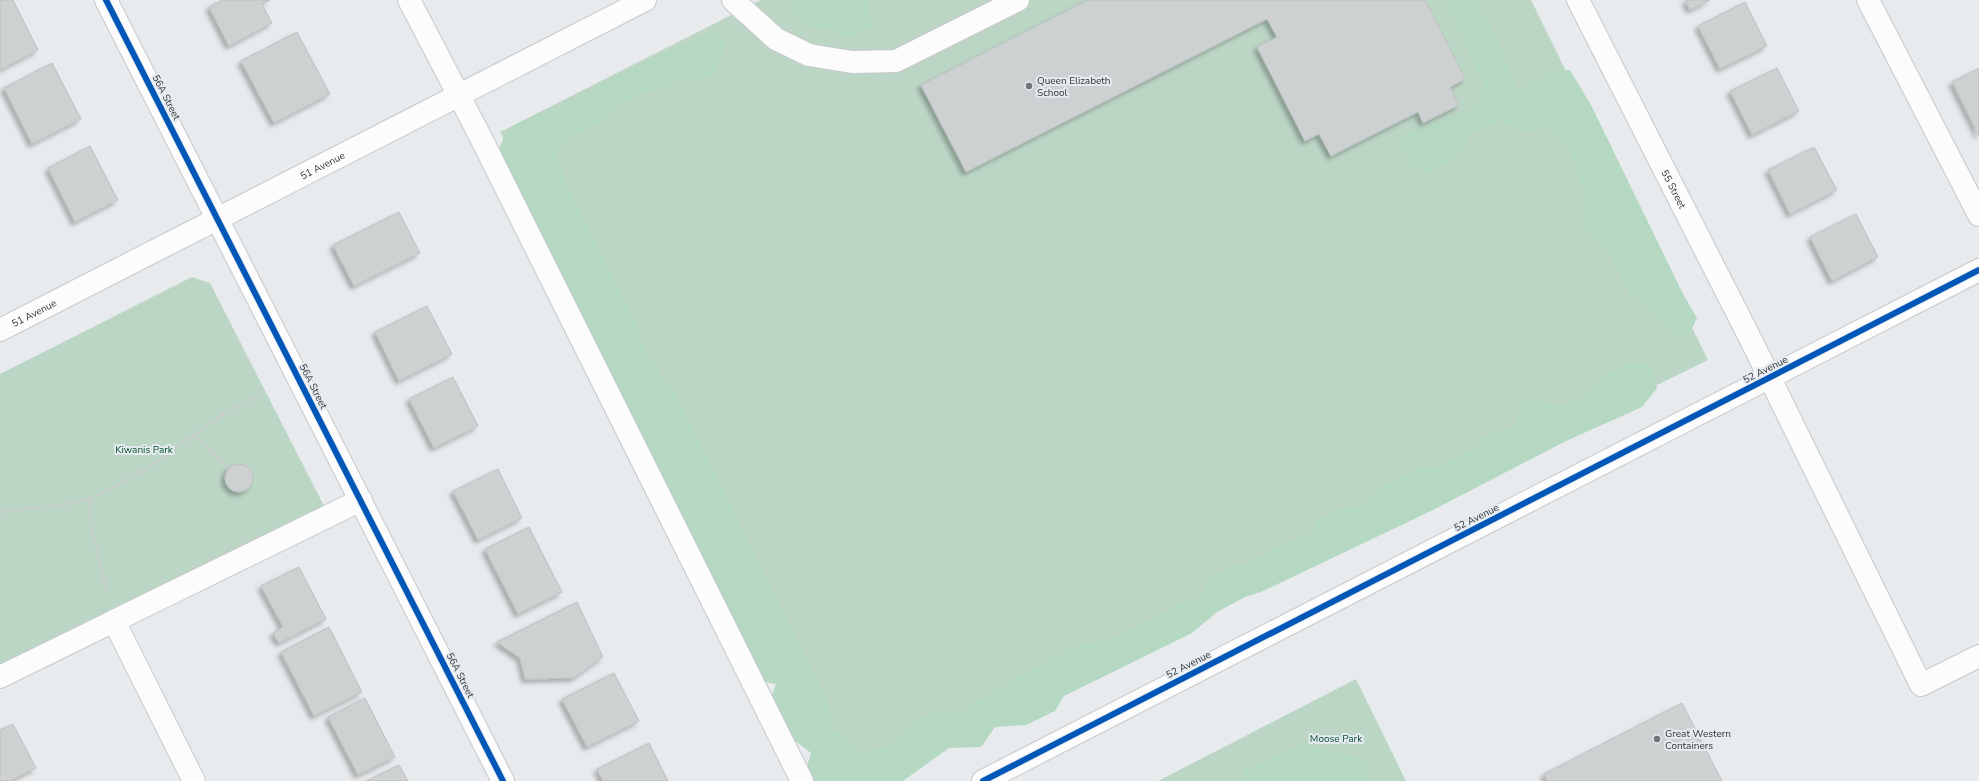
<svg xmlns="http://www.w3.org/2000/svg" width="1979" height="781" viewBox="0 0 1979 781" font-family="'Nunito Sans',sans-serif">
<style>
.green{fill:#bcd6c6}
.forest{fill:#b4d8c2}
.building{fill:#ced1d2;stroke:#bdc0c1;filter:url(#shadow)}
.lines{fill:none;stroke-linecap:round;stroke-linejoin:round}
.minor-casing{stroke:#c6c8ca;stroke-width:24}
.path{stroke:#cacbcb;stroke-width:2.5;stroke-dasharray:4 2;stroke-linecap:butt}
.minor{stroke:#fcfcfc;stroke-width:22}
.cycleway-casing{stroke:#e5ebf0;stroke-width:8}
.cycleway{stroke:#0057b8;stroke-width:6}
.poi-dot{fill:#727476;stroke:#e5ebf0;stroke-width:1.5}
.labels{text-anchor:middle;stroke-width:4;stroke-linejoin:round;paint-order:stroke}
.poi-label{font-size:10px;fill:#323436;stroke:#e5ebf0;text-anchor:start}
.street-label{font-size:10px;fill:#323436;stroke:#e5ebf0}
.park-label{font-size:10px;fill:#04502b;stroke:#e5ebf0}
</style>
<defs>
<filter id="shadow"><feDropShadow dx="-3.5" dy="3.5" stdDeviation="2" flood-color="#0004"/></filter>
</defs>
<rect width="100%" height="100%" fill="#e8ebed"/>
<path class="green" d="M761,0H1531L1708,360L851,781H832L500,132Z
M192,277L210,283L324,506L0,668V374Z
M1356,679L1406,781H1158Z"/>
<path class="forest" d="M792,0H865L868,1L872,26L855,35L841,38L832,29L809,27L794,17Z
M1444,0H1476L1500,45L1519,94L1547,71L1570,70L1592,107L1683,294L1697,318L1686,341L1630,294L1610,254L1585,227L1584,190L1571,155L1551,129L1519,131L1500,121L1470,134L1457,158L1424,175L1408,160L1398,141L1416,130L1477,107L1483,85L1473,59Z
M719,30L726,43L721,61L713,75L700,81L684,78L668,86L634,97L618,106L601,123L562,142L557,155L567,187L633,316L647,354L680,402L704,449L747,541L826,697L832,716V729L853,741L860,754L894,745L910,725L930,714L962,712L1025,672L1076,646L1114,638L1183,603L1201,596L1211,578L1231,566L1245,565L1286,543L1311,534L1316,521L1338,509L1359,507L1375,491L1418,467L1441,466L1477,448L1483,436L1502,431L1515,426L1523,399L1564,406L1585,396L1602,377L1629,363H1649L1657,388L1642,407L1566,441L1431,511L1261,592L1245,597L1217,612L1192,633L1064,696L1055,711L1026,725L995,727L981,747L949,748L903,781H809L807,766L811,753L790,737L771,697L776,684L760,681L533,234L526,201L503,184L498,151L504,137L516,124L539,114L557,110L603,84L705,34Z
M1305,744L1367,760L1371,781H1243L1242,770Z"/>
<path class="building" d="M0,0H13L38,50L0,70Z
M222,0H270L262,4L272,23L229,46L209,7Z
M1088,0H1425L1465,79L1450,87L1459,105L1423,123L1418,112L1331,156L1319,134L1305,141L1257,47L1277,37L1267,19L966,172L921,85Z
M1685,0H1710L1690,10Z
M1745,2L1767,46L1720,69L1698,26Z
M297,32L330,94L274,123L241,61Z
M52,63L81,119L32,144L4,88Z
M1777,68L1799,111L1752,135L1730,91Z
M1979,68V136L1952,82Z
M90,146L118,200L75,222L48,168Z
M1814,147L1837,190L1790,214L1768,170Z
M399,212L420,253L354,286L333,245Z
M1856,214L1878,257L1832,281L1810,237Z
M427,306L452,354L399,381L375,332Z
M453,377L478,426L434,448L409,399Z
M225 478a14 14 0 1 1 28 0a14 14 0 1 1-28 0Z
M498,469L522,518L478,540L453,491Z
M529,527L562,592L518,614L485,549Z
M299,567L326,619L279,643L273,633L283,627L261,586Z
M577,602L603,657L574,678L525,679L520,658L497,642Z
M329,627L362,692L314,716L281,652Z
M614,673L639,721L587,747L562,699Z
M365,698L395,757L358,775L328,717Z
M1682,703L1722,781H1547L1544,774Z
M13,724L36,768L10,781H0V730Z
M649,743L668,781H603L597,769Z
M399,765L408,781H366Z"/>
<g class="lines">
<g class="minor-casing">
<g id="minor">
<path d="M106,0L503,781"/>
<path d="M409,0L480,136L802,781"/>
<path d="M733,0L776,39L809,55L852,62L896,61L1018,0"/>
<path id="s1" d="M1578,0L1753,344L1921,685L1979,656"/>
<path d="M1868,0L1979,215"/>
<path id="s2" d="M0,330L645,0"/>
<path d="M114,621L361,500"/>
<path d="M0,677L114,621L194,781"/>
<path d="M983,781L1979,270"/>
</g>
</g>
<path class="path" d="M195,436L229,469
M90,499V520L107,593
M0,512L68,504L90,499L148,468L226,412L260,395"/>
<use href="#minor" class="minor"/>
<g class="cycleway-casing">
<path id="cycleway" d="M106,0L503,781
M983,781L1979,270"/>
</g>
<use href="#cycleway" class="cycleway"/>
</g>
<g class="poi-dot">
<circle cx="1029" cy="86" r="4"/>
<circle cx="1657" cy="739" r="4"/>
</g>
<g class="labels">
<g class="poi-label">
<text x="1037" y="84">Queen Elizabeth<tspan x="1037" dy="12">School</tspan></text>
<text x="1665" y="737">Great Western<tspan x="1665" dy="12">Containers</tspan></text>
</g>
<g class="street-label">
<text transform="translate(167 97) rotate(63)" y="4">56A Street</text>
<text dy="4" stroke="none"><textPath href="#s2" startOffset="362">51 Avenue</textPath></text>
<text dy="4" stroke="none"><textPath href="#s1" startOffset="212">55 Street</textPath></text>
<text dy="4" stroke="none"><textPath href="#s2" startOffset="38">51 Avenue</textPath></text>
<text transform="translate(1765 369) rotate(-27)" y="4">52 Avenue</text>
<text transform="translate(314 386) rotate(63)" y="4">56A Street</text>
<text transform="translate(1476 517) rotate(-27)" y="4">52 Avenue</text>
<text transform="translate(1188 664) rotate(-27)" y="4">52 Avenue</text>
<text transform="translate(461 675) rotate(63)" y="4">56A Street</text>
</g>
<g class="park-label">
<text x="144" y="453">Kiwanis Park</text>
<text x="1336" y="742">Moose Park</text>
</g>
</g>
</svg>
